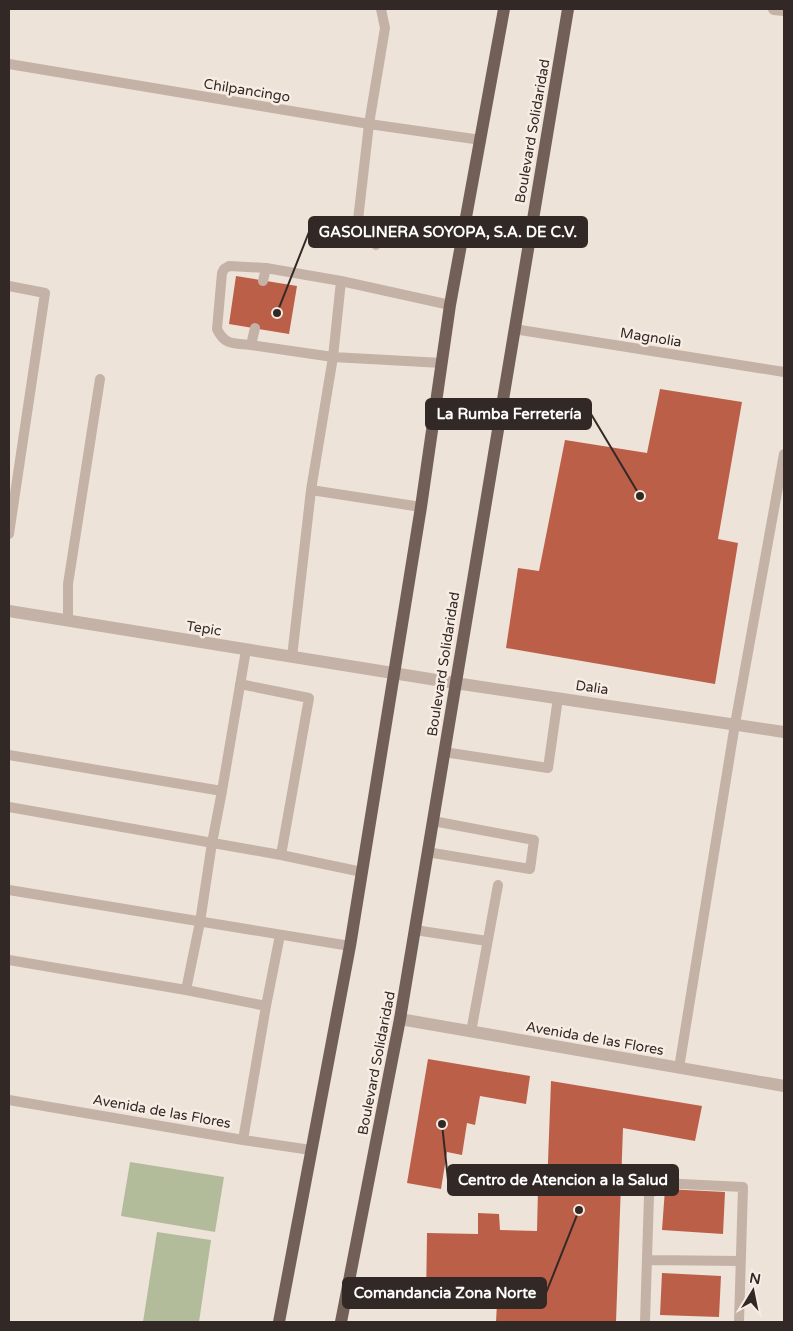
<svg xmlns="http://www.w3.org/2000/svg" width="793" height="1331" viewBox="0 0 793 1331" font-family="'Varela Round',sans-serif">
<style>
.green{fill:#b2bc9a}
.building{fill:#bb5f49}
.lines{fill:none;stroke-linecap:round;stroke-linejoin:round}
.service{stroke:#c5b2a6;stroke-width:10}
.minor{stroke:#c5b2a6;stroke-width:12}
.primary{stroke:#725f58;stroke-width:12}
.labels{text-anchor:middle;stroke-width:5;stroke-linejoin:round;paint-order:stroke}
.street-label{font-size:14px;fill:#322926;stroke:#f7ede4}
.leader{fill:none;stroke:#322926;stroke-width:2}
.callout-dot{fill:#322926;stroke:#f7ede4;stroke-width:2}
.callout{fill:#322926;stroke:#322926;stroke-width:2}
.callout-label{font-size:15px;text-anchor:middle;font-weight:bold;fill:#fff}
</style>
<rect width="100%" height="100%" fill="#eee3d8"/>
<path class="green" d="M130,1162L224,1177L215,1232L121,1216Z
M157,1232L211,1240L199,1322H143Z"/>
<path class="building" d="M236,276L297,286L289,334L229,324Z
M660,389L742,402L718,539L738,543L715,684L506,648L518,568L539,571L565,440L647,453Z
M428,1059L530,1076L526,1104L480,1096L475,1125L467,1123L462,1155L447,1152L441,1189L407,1183Z
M551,1081L702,1106L695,1141L623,1128L616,1322H496L497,1303L426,1301L427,1233L478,1234V1213L499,1214L500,1230L537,1231L538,1189H547Z
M665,1189L725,1192L723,1234L662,1230Z
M662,1273L721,1276L719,1317L660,1315Z"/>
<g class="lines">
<path class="service" d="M9,64L369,124L481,140
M376,245L358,220L369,124L385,28L381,9
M263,281L266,268L341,281L450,305
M9,286L45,293L9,534
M255,328L251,345L333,357L442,363
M514,329L784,372
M251,345C234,343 225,346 217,329L222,273L224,269L229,266L266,268
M311,490L421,507
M68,620V584L100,379
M292,657L311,490L333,357L341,281
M444,752L548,768L558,698
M9,755L222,791
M9,807L281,855L309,698L240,684
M427,852L530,869L534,840L433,821
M281,855L362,872
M9,890L350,946
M415,930L487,941
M9,960L186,990L200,922L212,843L222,791L246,650
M186,990L266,1006L243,1140
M266,1006L280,935
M471,1032L498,885
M679,1068L735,724L784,454
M9,1100L243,1140L311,1150
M647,1260L741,1261
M645,1322L649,1195L661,1183L743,1187L739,1322"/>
<path class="minor" d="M774,9L784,10
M9,611L455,683L784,732
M400,1019L784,1086"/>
<path class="primary" d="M279,1322L350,946L421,507L450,305L504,9
M341,1322L400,1019L568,9"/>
</g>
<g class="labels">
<g class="street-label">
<text transform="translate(247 90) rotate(9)" y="5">Chilpancingo</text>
<text transform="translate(532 131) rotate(-80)" y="5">Boulevard Solidaridad</text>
<text transform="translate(651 337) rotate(9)" y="5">Magnolia</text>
<text transform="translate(204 628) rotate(9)" y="5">Tepic</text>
<text transform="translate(443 664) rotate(-81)" y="5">Boulevard Solidaridad</text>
<text transform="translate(592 687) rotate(8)" y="5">Dalia</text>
<text transform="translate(595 1038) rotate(10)" y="5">Avenida de las Flores</text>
<text transform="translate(376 1063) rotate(-79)" y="5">Boulevard Solidaridad</text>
<text transform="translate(162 1111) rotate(10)" y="5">Avenida de las Flores</text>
</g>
</g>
<path class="leader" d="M277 313L309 232M640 496L591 414M442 1124L448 1180M579 1210L546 1293"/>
<g class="callout-dot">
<circle cx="277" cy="313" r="5"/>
<circle cx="640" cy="496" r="5"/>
<circle cx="442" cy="1124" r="5"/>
<circle cx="579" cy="1210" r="5"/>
</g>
<g class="callout">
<rect x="309" y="217" width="278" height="30" rx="5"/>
<rect x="426" y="399" width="165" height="30" rx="5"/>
<rect x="448" y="1165" width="230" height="30" rx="5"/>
<rect x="343" y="1278" width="203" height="30" rx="5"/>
</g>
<g class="callout-label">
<text x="448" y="237">GASOLINERA SOYOPA, S.A. DE C.V.</text>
<text x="509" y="419">La Rumba Ferretería</text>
<text x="563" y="1185">Centro de Atencion a la Salud</text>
<text x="445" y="1298">Comandancia Zona Norte</text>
</g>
<rect width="793" height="1331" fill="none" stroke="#322926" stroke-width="20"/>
<g transform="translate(753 1291) rotate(10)" stroke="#f7ede4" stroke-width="4" paint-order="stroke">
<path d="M0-4L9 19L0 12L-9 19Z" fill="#322926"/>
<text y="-8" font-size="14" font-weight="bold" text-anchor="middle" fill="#322926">N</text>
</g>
</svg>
